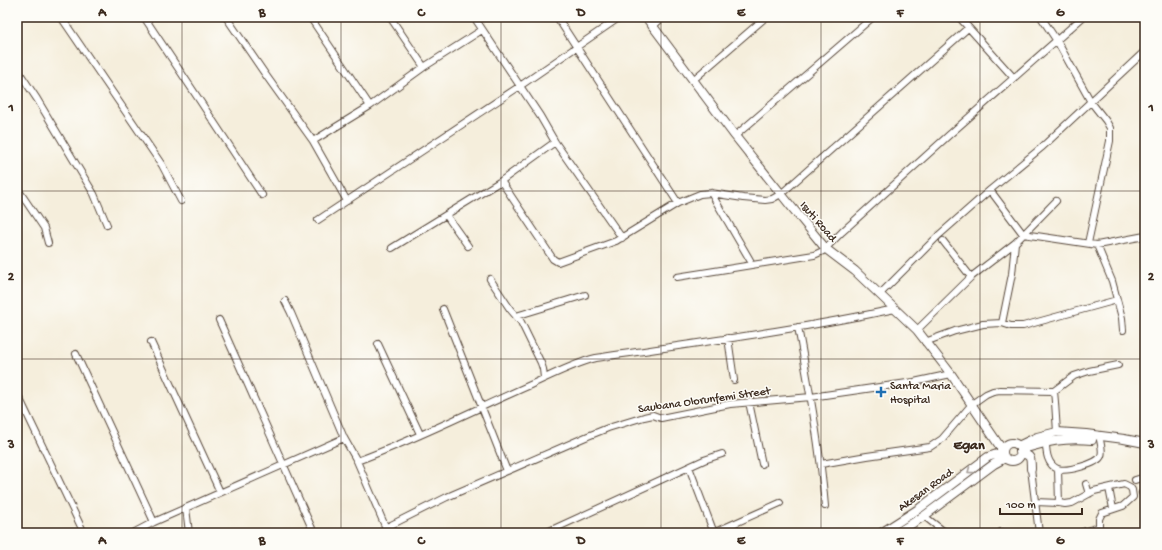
<svg xmlns="http://www.w3.org/2000/svg" width="1162" height="550" viewBox="0 0 1162 550" font-family="'Gochi Hand',sans-serif">
<style>
.lines{fill:none;stroke-linecap:round;stroke-linejoin:round}
.street-casing{stroke:#57473a;stroke-width:8}
.secondary-casing{stroke:#57473a;stroke-width:10}
.street{stroke:#fff;stroke-width:6}
.secondary{stroke:#fff;stroke-width:8}
.oneway{stroke:#a79f9a}
.grid{fill:none;stroke:#3b2a1e;stroke-width:1;stroke-opacity:0.55}
.poi-dot{fill:#1f6fb2;stroke:#fdfcf7;stroke-width:1.5}
.labels{text-anchor:middle;stroke-width:3;stroke-linejoin:round;paint-order:stroke}
.street-label{font-size:12px;fill:#3b2a1e;stroke:#fdfcf7}
.poi-label{font-size:12px;fill:#3b2a1e;stroke:#fdfcf7;text-anchor:start}
.quarter-label{font-size:14px;font-weight:bold;fill:#3b2a1e;stroke:#fdfcf7}
.neatline{fill:none;stroke:#3b2a1e;stroke-width:1.5}
.grid-label{font-size:13px;text-anchor:middle;font-weight:bold;fill:#3b2a1e}
</style>
<rect width="100%" height="100%" fill="#fdfcf7"/>
<filter id="ink" filterUnits="userSpaceOnUse"><feTurbulence type="fractalNoise" baseFrequency=".025" numOctaves="2"/><feDisplacementMap in="SourceGraphic" scale="8" xChannelSelector="R" yChannelSelector="G"/><feConvolveMatrix kernelMatrix="1 2 1 2 8 2 1 2 1" color-interpolation-filters="sRGB"/></filter>
<filter id="wash" filterUnits="userSpaceOnUse"><feTurbulence type="fractalNoise" baseFrequency=".012" numOctaves="4" result="noise"/><feDisplacementMap in="SourceGraphic" scale="16" xChannelSelector="R" yChannelSelector="G"/><feGaussianBlur stdDeviation="0.9" result="paint"/><feColorMatrix in="noise" values="0 0 0 0 0 0 0 0 0 0 0 0 0 0 0 0 0 1.4 0 .05"/><feComposite in="paint" operator="in"/></filter>
<g filter="url(#wash)">
<rect width="100%" height="100%" fill="#f5eedc"/>
</g>
<g filter="url(#ink)">
<g class="lines">
<g class="street-casing">
<path id="street" d="M61,17L162,165L181,201
M144,17L200,101L262,195
M226,17L265,74L313,141L347,201
M310,17L370,106
M390,17L424,67
M474,17L540,116L555,142L622,238
M557,17L678,203
M959,17L1013,77
M1041,17L1057,41L1091,102L1106,121L1110,128V141L1088,243
M652,27L663,17
M17,69L37,99L94,194L107,225
M693,80L766,17
M735,136L873,17
M313,141L370,106L424,67L482,30
M501,181L553,259L558,262L616,241L678,203L700,194L711,193L743,198L765,200L772,199L781,194L968,28
M17,188L44,228L48,243
M990,190L1023,234L1097,245L1145,236
M711,193L750,260
M446,215L468,246
M318,220L520,86L620,17
M943,241L971,277
M1097,245L1112,281L1122,318L1123,330
M392,248L501,181L555,142
M677,277L814,255L823,251L842,232L949,135L1083,17
M490,279L510,309L521,322L541,363L543,369L544,378
M880,294L939,235L990,190L1041,148L1145,51
M285,301L291,313L344,438
M443,309L507,471
M516,316L585,295
M219,320L314,533
M1002,323L1012,274L1015,243
M798,327C809,387 820,446 825,506
M917,330L971,277L1015,243L1056,201
M728,338L734,380
M151,342L220,492
M925,342L955,331L983,324L1002,323L1011,326H1023L1117,300
M378,344L420,434
M76,354L154,522
M1054,391L1055,402L1057,432
M17,393L84,533
M749,402L762,464
M1046,442C1046,452 1047,465 1058,469C1066,472 1098,464 1101,456C1103,451 1101,445 1100,440
M357,461C415,440 471,411 528,386C550,376 572,364 596,358C696,343 796,330 895,309
M821,464L867,456L930,447L942,439L972,404L986,394L993,391L1000,390L1054,391L1074,376L1089,371L1118,365
M689,467L714,533
M1031,469L1039,533
M1135,480L1145,477
M1086,484L1089,494
M1109,488L1113,509
M1142,493L1145,492
M1035,502L1059,503L1058,469
M1059,503L1065,504L1072,503L1094,491L1124,484L1130,487L1132,490L1133,497L1123,506L1102,513L1099,519V528
M186,508L189,533
M924,516L946,533
M385,528L447,497L588,436L608,428L644,417L653,415L661,418L730,404L811,397L914,382L951,374
M1001,532V533
M133,533L154,522L344,438L357,461L388,533
M545,533L704,460L722,454
M713,533L780,503
M1079,533L1096,528H1099L1103,533"/>
</g>
<g class="secondary-casing">
<path id="secondary" d="M646,17L735,136L790,205L826,249L855,271L917,330L951,374L1003,451
M1003 452a9 9 0 1 1 18 0a9 9 0 1 1-18 0Z
M1018,446L1037,437L1057,432L1086,434L1124,439L1145,443
M1020,450C1046,442 1064,437 1092,440
M1020,452C1031,456 1031,457 1031,469
M881,533L920,508L988,457L1003,452
M897,533L924,516L994,464L1005,458"/>
</g>
<use href="#street" class="street"/>
<use href="#secondary" class="secondary"/>
</g>
<defs><path id="oneway-chevron" d="M-2-3.5L2.5 0L-2 3.5" fill="none" stroke-width="1.6" stroke-linecap="round" stroke-linejoin="round"/></defs>
<use class="oneway" href="#oneway-chevron" transform="translate(970 471) rotate(143)"/>
</g>
<path class="grid" d="M182,17V533M341,17V533M501,17V533M661,17V533M821,17V533M980,17V533M17,191H1145M17,359H1145"/>
<path class="poi-dot" d="M879 386h4v4h4v4h-4v4h-4v-4h-4v-4h4z"/>
<g class="labels">
<g class="street-label">
<text transform="translate(819 221) rotate(49)" y="4">Isuti Road</text>
<text transform="translate(704 399) rotate(-8)" y="4">Saubana Olorunfemi Street</text>
<text transform="translate(925 489) rotate(-36)" y="4">Akesan Road</text>
</g>
<g class="poi-label">
<text x="890" y="389">Santa Maria<tspan x="890" dy="14">Hospital</tspan></text>
</g>
<g class="quarter-label">
<text x="969" y="449">Egan</text>
</g>
</g>
<rect width="1162" height="550" fill="none" stroke="#fdfcf7" stroke-width="44"/>
<path d="M1000 508v6h82v-6" fill="none" stroke="#3b2a1e" stroke-width="2"/>
<text x="1006" y="508" font-size="12" fill="#3b2a1e" stroke="#fdfcf7" stroke-width="3" paint-order="stroke">100 m</text>
<rect x="22" y="22" width="1118" height="506" class="neatline"/>
<g class="grid-label">
<text x="102" y="16">A</text>
<text x="262" y="16">B</text>
<text x="421" y="16">C</text>
<text x="581" y="16">D</text>
<text x="741" y="16">E</text>
<text x="900" y="16">F</text>
<text x="1060" y="16">G</text>
<text x="11" y="111">1</text>
<text x="1151" y="111">1</text>
<text x="11" y="280">2</text>
<text x="1151" y="280">2</text>
<text x="11" y="448">3</text>
<text x="1151" y="448">3</text>
<text x="102" y="544">A</text>
<text x="262" y="544">B</text>
<text x="421" y="544">C</text>
<text x="581" y="544">D</text>
<text x="741" y="544">E</text>
<text x="900" y="544">F</text>
<text x="1060" y="544">G</text>
</g>
</svg>
